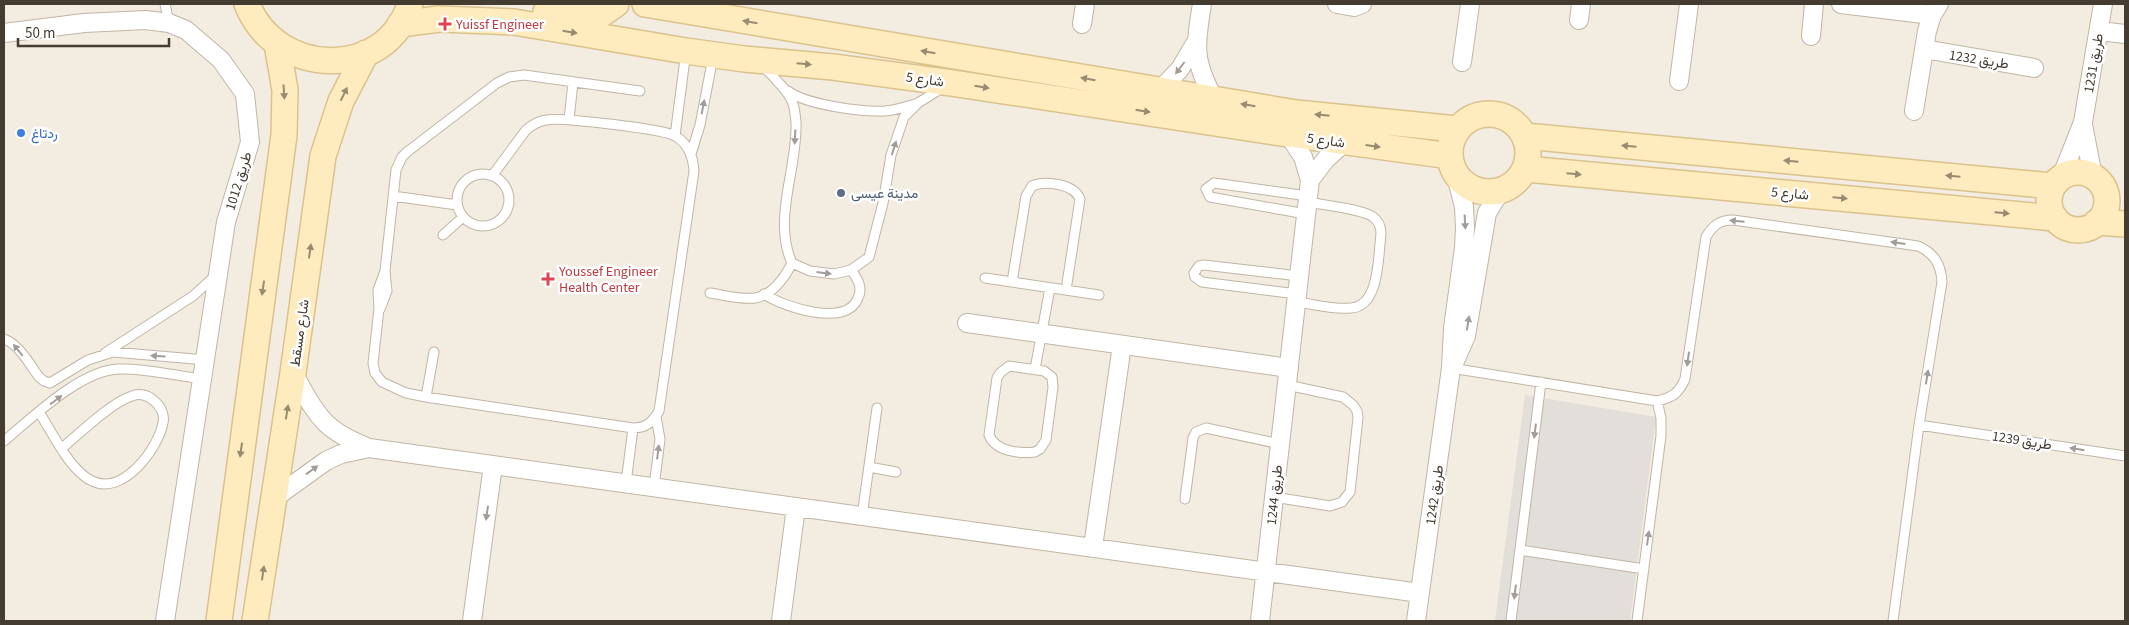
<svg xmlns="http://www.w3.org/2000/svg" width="2129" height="625" viewBox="0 0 2129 625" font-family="'Source Sans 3',Vazirmatn,sans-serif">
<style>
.parking{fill:#e2deda}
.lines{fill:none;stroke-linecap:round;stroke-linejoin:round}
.lane-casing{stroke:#c1b6a5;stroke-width:11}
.street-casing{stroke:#c1b6a5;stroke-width:20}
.secondary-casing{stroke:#dbc28c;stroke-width:28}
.lane{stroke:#fff;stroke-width:9}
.street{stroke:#fff;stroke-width:18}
.secondary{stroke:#ffecbe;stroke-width:25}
.oneway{fill:#988b70}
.oneway2{fill:#a29d98}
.health-dot{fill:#e0444e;stroke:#fff;stroke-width:2}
.shop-dot{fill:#3f7fe0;stroke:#fff;stroke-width:2}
.service-dot{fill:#5c6f8a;stroke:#fff;stroke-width:2}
.labels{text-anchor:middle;stroke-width:5;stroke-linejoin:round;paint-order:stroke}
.health-label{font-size:14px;fill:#be3a42;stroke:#fff;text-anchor:start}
.street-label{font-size:14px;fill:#443b31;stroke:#fff}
.shop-label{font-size:14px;fill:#366cbe;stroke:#fff;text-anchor:start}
.service-label{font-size:14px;fill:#4e5e75;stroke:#fff;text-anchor:start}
</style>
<rect width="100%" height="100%" fill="#f3ece0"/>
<path class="parking" d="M1525,395L1656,417L1630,621H1495Z"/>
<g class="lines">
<g class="lane-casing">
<path id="lane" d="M165,4L169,23
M763,68C769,71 773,76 777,81C782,86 788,93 791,99C795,106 795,114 796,122C798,168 772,219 792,263L810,271L834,274L851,270L869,257L883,203L891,155L904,117L918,103L942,88
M788,91C807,105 861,112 885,111C896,110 906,107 915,104
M569,120L573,82
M675,136L686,51
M691,154L700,125L713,57
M457 200a26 26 0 1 1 52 0a26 26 0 1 1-52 0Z
M393,196L457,205
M1306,214L1210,197L1206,189L1214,183L1308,196
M443,235L463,217
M385,271L378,290L379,309L373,363L375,373L382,382L406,393L426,397L633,428C646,428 653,422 659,411L694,171C693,157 688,143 675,136C664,129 560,117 546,120C538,121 532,125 526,130L492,176
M985,278L1099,295
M1012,282L1026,196L1032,186C1046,180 1074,184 1080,199L1066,290
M710,293C724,295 741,300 755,298C772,296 785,277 792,263
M764,294C783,307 847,328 858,298C863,288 858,279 851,270
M1297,294L1202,282L1195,277L1194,273L1199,266L1204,265L1299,276
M1296,302C1314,304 1333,310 1351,308C1380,306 1378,256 1381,234C1381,227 1379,221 1373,217C1363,209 1322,205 1308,202
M380,309L387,291L385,271L396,170L402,157L407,152L497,83L509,77L524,75L640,91
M4,339C19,344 30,365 39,377L44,381L50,383L88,360L113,352L206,360
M105,353L193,296L215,276
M1009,366L1044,371L1052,377L1053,387L1046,440L1040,449L1035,452C1019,454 995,451 989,435L997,378L1000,373Z
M1451,368L1657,401C1672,398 1679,393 1685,379L1706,237C1713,225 1720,220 1733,220L1918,246C1934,253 1941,264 1942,282L1919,425L1893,621
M1035,369L1050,288
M426,397L434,352
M39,412C52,432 70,471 92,481C123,496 158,449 163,423C165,414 160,405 153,400C148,395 139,393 132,396C112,402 79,434 62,448
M1919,425L2125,456
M4,441C33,417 81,370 119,369C146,368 176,376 203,379
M869,467L896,472
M626,483L633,428
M654,487L660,439L656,417
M1274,497L1330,506L1342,502L1350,492L1358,418L1357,411L1353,405L1343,397L1287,385
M1185,499L1193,438L1196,432L1206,428L1280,444
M862,516L877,408
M1520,550L1644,569
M1511,621L1541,382
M1637,621L1661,436V418L1657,401"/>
</g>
<g class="street-casing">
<path id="street" d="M1202,4C1195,46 1193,61 1214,99
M1337,4L1354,7L1362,4
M1841,4L1932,15
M1579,20L1581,4
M1082,24L1085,4
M2099,31L2125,34
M4,33L84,23L146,20L169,23L186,30L221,60L245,94L250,142L226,222L165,621
M1811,36L1814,4
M1924,49L2034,68
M1462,62L1470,4
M1679,81L1689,4
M1159,91L1180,69L1196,42
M1914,111L1927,31L1932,15L1939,4
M2083,125L2093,176
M2061,178L2083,122L2103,4
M1310,180L1326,159L1345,142
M967,323L1289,368
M1454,363L1466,336L1487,213L1498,195L1507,188
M293,373C318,416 321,429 369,448L1420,593
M273,499L326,461L341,454L369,448
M1093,547L1122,345
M472,621L493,465
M781,621L796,507
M1260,621L1310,180L1303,157L1288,134
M1416,621L1451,368L1453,328L1464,248L1465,228L1464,207L1456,175"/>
</g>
<g class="secondary-casing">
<path id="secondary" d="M247,4C276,78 386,81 410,4
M645,4L1296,113L1457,129
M546,12L596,18L616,4
M400,24L439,19L514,22L686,51L744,59L833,67L952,83L1288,134L1450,156
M1450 153a39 39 0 1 1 78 0a39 39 0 1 1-78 0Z
M1525,136L2053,186
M1526,169L2055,218
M2049 201a29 29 0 1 1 58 0a29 29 0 1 1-58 0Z
M2097,222L2125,224
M219,621L284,135L285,90L277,44
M255,621L293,373L323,156L341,101L366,53"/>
</g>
<use href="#lane" class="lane"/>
<use href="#street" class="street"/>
<use href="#secondary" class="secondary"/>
</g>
<defs><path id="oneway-solid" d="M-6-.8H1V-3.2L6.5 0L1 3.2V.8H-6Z" transform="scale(1.25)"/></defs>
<g class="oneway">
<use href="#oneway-solid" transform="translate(750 22) rotate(-170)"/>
<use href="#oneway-solid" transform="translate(570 32) rotate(9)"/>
<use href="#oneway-solid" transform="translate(928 52) rotate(-170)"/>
<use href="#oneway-solid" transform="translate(804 64) rotate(5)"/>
<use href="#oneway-solid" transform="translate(1088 79) rotate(-170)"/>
<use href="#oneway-solid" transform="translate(982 87) rotate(9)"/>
<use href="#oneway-solid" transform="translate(284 92) rotate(86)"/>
<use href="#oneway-solid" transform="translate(344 94) rotate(-64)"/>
<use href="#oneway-solid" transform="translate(1248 105) rotate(-171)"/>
<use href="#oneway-solid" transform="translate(1143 111) rotate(9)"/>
<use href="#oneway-solid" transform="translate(1322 115) rotate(-174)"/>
<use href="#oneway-solid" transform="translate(1373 146) rotate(8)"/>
<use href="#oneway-solid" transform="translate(1629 146) rotate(-175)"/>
<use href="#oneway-solid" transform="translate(1791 161) rotate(-175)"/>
<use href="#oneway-solid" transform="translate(1574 174) rotate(5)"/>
<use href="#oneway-solid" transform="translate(1953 176) rotate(-175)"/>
<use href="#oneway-solid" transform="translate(1840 198) rotate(5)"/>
<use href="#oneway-solid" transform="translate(2002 213) rotate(5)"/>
<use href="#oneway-solid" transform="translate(310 251) rotate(-82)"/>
<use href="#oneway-solid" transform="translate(263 288) rotate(98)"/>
<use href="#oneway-solid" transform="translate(287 412) rotate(-81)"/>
<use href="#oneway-solid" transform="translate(241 450) rotate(98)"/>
<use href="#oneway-solid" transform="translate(263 573) rotate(-82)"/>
</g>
<g class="oneway2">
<use href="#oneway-solid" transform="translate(1180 68) rotate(127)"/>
<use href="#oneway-solid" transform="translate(703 107) rotate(-79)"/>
<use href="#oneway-solid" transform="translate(795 137) rotate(93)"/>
<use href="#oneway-solid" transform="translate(894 148) rotate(-72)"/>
<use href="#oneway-solid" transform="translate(1737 221) rotate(-175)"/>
<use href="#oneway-solid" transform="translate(1465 222) rotate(87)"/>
<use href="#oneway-solid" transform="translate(1898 243) rotate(-172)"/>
<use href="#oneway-solid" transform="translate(824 273) rotate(7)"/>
<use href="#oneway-solid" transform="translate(1468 323) rotate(-81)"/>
<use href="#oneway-solid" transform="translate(18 350) rotate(-129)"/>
<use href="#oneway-solid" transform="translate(158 356) rotate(-176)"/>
<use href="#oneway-solid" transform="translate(1688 359) rotate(98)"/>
<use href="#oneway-solid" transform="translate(1927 377) rotate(-81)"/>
<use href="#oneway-solid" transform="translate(56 400) rotate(-37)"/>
<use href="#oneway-solid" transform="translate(1535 431) rotate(97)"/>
<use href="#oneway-solid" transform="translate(2077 449) rotate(-171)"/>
<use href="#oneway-solid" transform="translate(658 452) rotate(-83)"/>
<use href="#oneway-solid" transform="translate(312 470) rotate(-36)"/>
<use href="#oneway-solid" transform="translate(487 513) rotate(98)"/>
<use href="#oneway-solid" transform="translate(1648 538) rotate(-82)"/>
<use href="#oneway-solid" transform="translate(1515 592) rotate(97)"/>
</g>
<g class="health-dot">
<path d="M442.5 16.5h5v5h5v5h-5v5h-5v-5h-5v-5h5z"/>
<path d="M545.5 271.5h5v5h5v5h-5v5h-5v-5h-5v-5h5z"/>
</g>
<circle class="shop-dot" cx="21" cy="133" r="5"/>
<circle class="service-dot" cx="841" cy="193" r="5"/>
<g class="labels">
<g class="health-label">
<text x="456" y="29">Yuissf Engineer</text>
<text x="559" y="276">Youssef Engineer<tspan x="559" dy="16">Health Center</tspan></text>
</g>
<g class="street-label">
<text transform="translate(1979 59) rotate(9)" y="5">طريق 1232</text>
<text transform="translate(2093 63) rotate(-80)" y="5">طريق 1231</text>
<text transform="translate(925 79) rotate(8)" y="5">شارع 5</text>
<text transform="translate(1326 140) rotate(8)" y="5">شارع 5</text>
<text transform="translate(238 181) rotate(-73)" y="5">طريق 1012</text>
<text transform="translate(1790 193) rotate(5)" y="5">شارع 5</text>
<text transform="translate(299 333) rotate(-82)" y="5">شارع مسقط</text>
<text transform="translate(2022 440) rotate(9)" y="5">طريق 1239</text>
<text transform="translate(1274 495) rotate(-84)" y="5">طريق 1244</text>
<text transform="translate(1434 495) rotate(-82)" y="5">طريق 1242</text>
</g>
<g class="shop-label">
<text x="31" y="138">ردتاغ</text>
</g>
<g class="service-label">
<text x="851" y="198">مدينة عيسى</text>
</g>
</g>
<rect width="2129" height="625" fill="none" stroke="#443b31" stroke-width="10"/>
<path d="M18 38v8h151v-8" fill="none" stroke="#443b31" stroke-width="2.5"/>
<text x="25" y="38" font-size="15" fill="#443b31" stroke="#ffffff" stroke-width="4" paint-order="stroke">50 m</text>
</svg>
